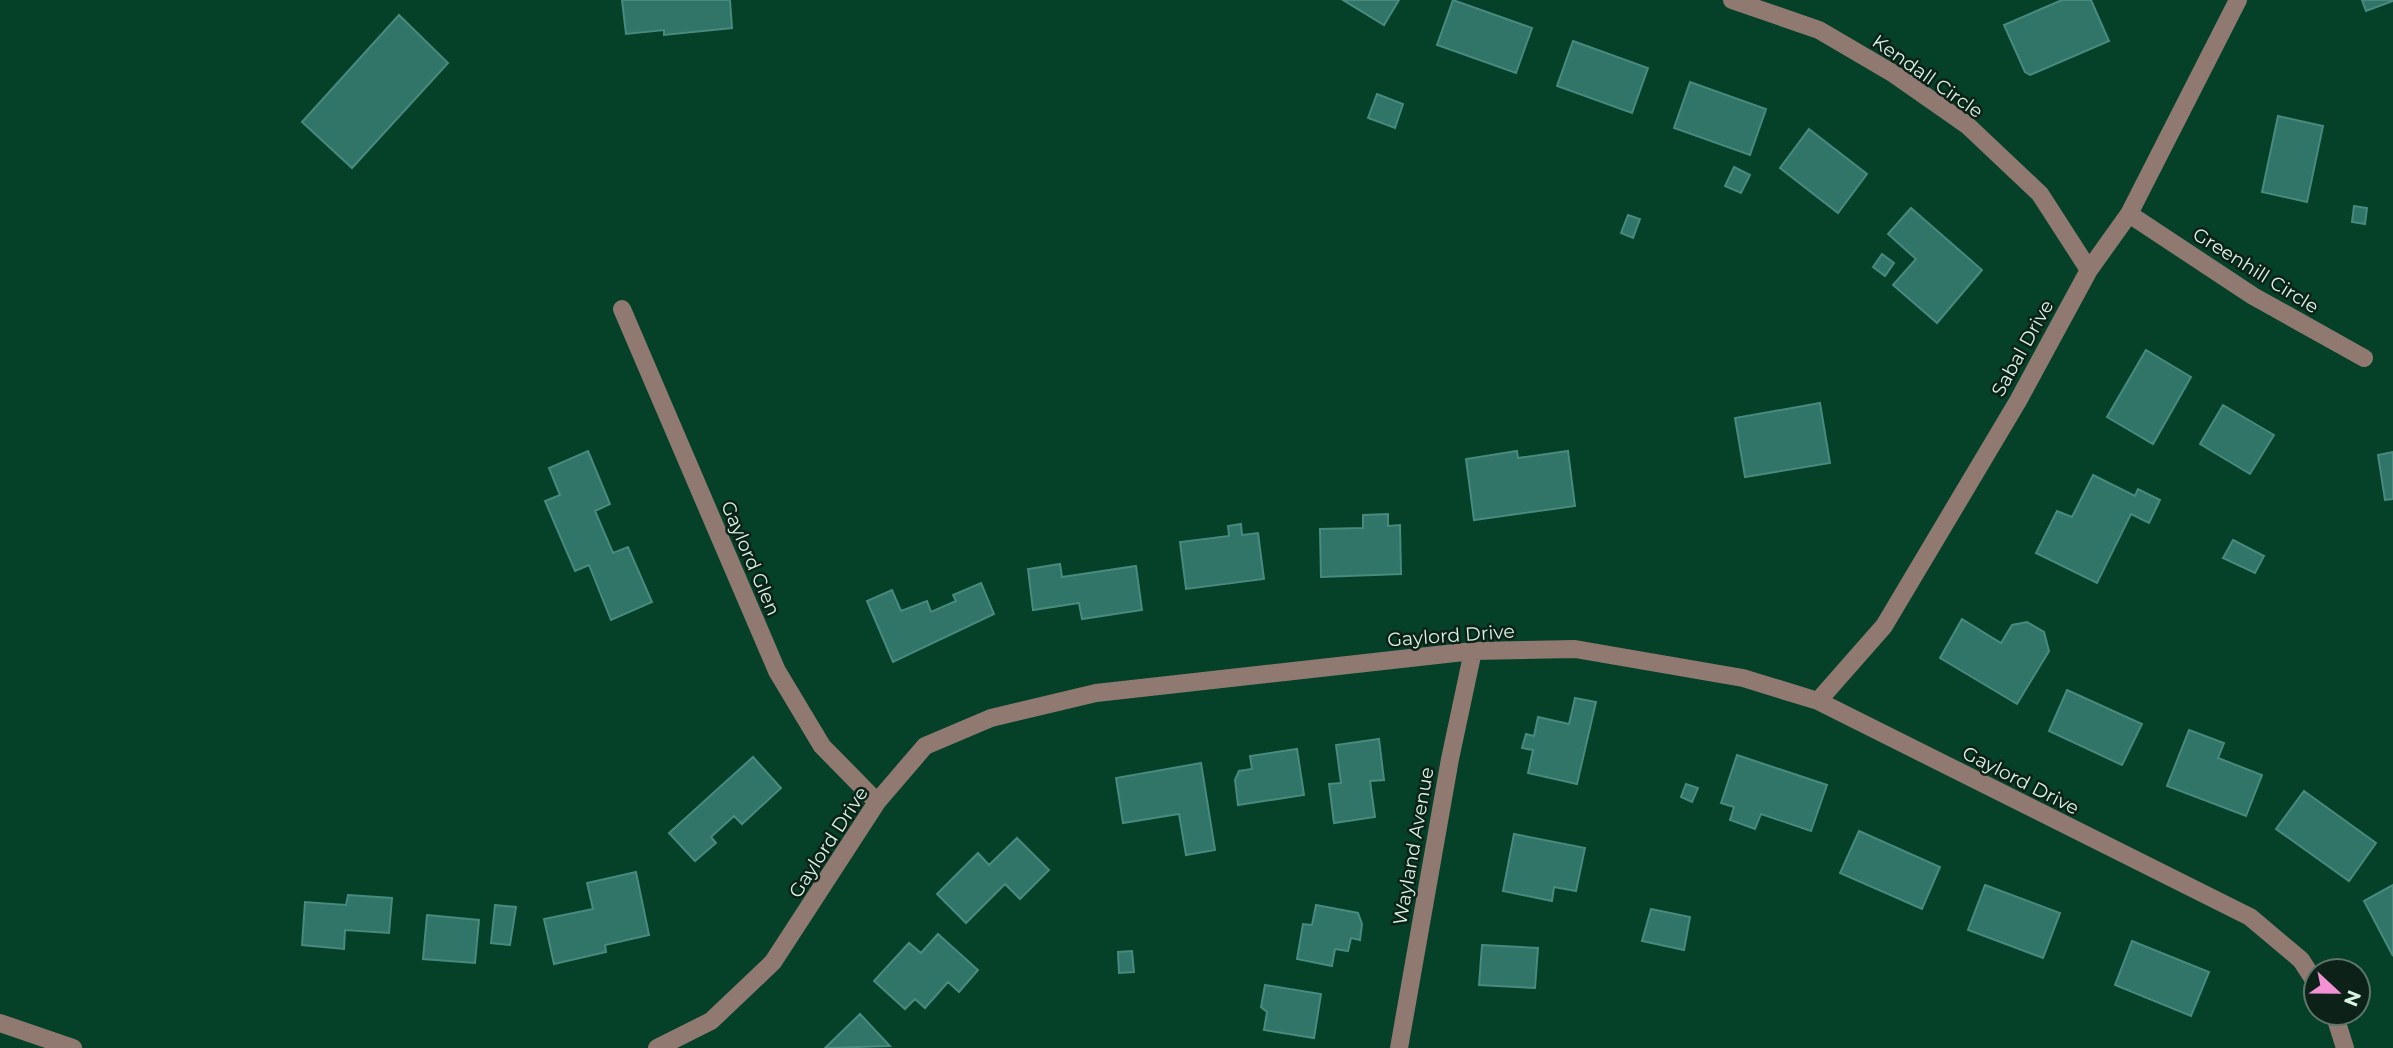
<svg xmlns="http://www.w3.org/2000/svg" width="2393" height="1048" viewBox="0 0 2393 1048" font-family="Montserrat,sans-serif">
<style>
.building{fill:#317468;stroke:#488a7e;stroke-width:2}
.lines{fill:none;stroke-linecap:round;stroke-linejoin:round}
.minor{stroke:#907970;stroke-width:18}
.labels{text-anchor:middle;stroke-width:5;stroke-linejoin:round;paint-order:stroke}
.street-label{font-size:19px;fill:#d8f3e4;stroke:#0c2117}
</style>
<rect width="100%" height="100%" fill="#054028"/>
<path class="building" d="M622,0H730L732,28L664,35V30L626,34Z
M1343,0H1399L1384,25Z
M1453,0L1532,28L1516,73L1437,45Z
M2062,0H2091L2109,41L2030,75L2025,72L2004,25Z
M2362,0H2393V1L2366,11Z
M399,15L448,63L352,168L302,122Z
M1573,41L1648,68L1632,113L1557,86Z
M1690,82L1766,109L1750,155L1674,128Z
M1377,94L1403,104L1395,128L1368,118Z
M2278,116L2323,126L2307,202L2262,192Z
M1809,129L1867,174L1838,213L1780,168Z
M1734,167L1750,175L1741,193L1725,186Z
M2354,206L2367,208L2365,224L2352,222Z
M1911,208L1982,270L1937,323L1893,285L1916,259L1888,234Z
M1628,215L1640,219L1633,238L1621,233Z
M1882,254L1894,263L1885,276L1873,267Z
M2146,350L2191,377L2153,444L2107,417Z
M1820,403L1830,463L1745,477L1735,418Z
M2223,405L2274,435L2250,474L2200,444Z
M588,451L610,504L595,511L613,553L628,547L652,602L611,620L589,565L575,571L545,501L560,495L549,468Z
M1517,451L1518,458L1568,451L1575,506L1474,520L1466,459Z
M2393,452V499L2385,500L2378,455Z
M2093,475L2135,496L2138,489L2160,500L2149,523L2131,514L2097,583L2036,553L2057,511L2072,517Z
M1388,514V526L1400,525L1401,574L1321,577L1320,529L1363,528V515Z
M1241,524L1242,535L1258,533L1264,579L1186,589L1180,542L1229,536L1228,526Z
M2233,540L2264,556L2255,573L2223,558Z
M1060,564L1062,577L1136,566L1142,610L1082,619L1079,603L1033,610L1028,569Z
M981,583L994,614L893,662L867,601L892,590L901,611L927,601L931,612L956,601L953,595Z
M1962,619L2001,643L2012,625L2027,622L2044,632L2049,651L2017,704L1940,658Z
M2067,690L2142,724L2122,765L2049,731Z
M1575,698L1596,702L1577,784L1528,773L1533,750L1522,748L1526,734L1534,736L1538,717L1569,724Z
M2189,730L2224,743L2218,758L2262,775L2246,816L2167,786Z
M1379,739L1384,780L1370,781L1375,817L1334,823L1329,784L1341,783L1336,745Z
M1297,749L1304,795L1238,805L1235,780L1239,771L1252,769L1250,756Z
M1737,755L1827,785L1811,831L1761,814L1755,829L1730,820L1734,807L1721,803Z
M753,757L781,788L742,824L734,816L711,837L716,843L695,861L669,833Z
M1201,763L1215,850L1186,855L1179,814L1123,823L1116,778Z
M1686,784L1698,788L1692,802L1681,797Z
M2304,791L2376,843L2349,881L2276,829Z
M1859,831L1940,867L1922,909L1840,873Z
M1514,834L1585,848L1576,891L1554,887L1552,901L1503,891Z
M1017,838L1049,870L1020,899L1005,884L966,923L937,894L978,853L989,865Z
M636,872L649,935L605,945L606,952L554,964L544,919L593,909L587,883Z
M1985,885L2060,913L2043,958L1968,930Z
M2393,885V956L2364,901Z
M348,895L392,898L389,933L345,930L344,949L302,945L305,902L346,905Z
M495,905L516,907L510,945L491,943Z
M1316,905L1358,913L1362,924L1360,940L1351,938L1348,951L1335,949L1332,966L1297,959L1303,924L1312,925Z
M1651,909L1690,917L1684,950L1642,941Z
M427,915L479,920L475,963L423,959Z
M938,934L978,970L959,992L948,982L925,1008L915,999L905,1009L874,981L909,943L921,953Z
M2132,941L2209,972L2191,1016L2115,985Z
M1482,945L1538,948L1535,988L1479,985Z
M1132,951L1134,972L1119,973L1118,952Z
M1265,985L1321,994L1314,1038L1264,1030L1267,1012L1261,1007Z
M860,1014L890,1046L825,1048Z"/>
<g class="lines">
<path class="minor" d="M1732,0L1819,30L1894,74L1967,125L2040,194L2089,270
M2129,214L2253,296L2364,358
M622,309L777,671L822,746L877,802
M1818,701L1884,626L2018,401L2089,270L2129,214L2238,0
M2334,1013L2345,1048
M0,1023L73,1048
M657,1048L711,1021L773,962L877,802L925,746L991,718L1096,693L1473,651L1575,649L1743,678L1818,701L2250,917L2301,960L2316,983
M1399,1048L1450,759L1473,651"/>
</g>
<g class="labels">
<g class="street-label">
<text transform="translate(1928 76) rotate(35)" y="7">Kendall Circle</text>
<text transform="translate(2256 270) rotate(32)" y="7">Greenhill Circle</text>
<text transform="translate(2022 348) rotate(-61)" y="7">Sabal Drive</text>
<text transform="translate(751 558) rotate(67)" y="7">Gaylord Glen</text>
<text transform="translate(1451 635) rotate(-4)" y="7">Gaylord Drive</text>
<text transform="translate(2021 780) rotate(27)" y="7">Gaylord Drive</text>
<text transform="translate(828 842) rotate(-57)" y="7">Gaylord Drive</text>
<text transform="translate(1413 846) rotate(-80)" y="7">Wayland Avenue</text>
</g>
</g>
<g transform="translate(2337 992) rotate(112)"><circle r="33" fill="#0c2117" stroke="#5e7569" stroke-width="2"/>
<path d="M0-5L12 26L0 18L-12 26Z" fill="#f491d4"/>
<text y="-10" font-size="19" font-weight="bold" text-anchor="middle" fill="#d8f3e4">N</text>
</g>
</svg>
